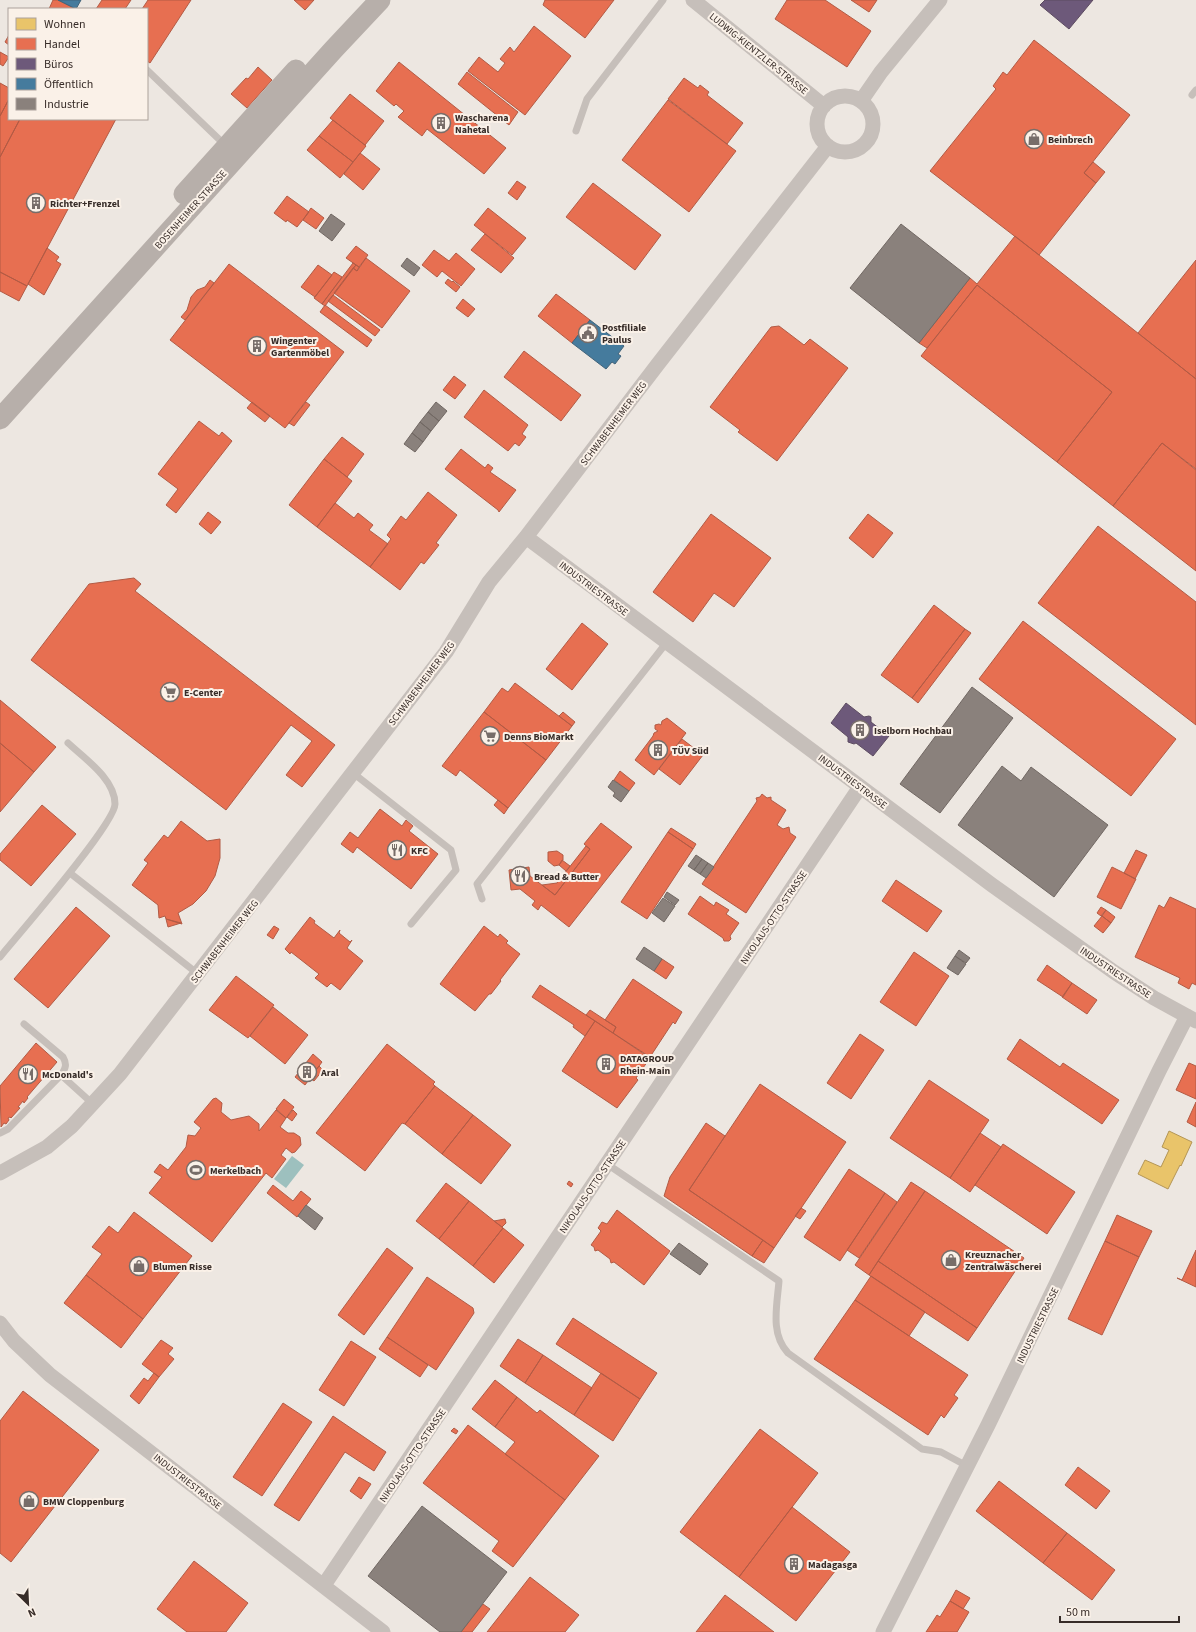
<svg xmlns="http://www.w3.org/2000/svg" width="1196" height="1632" viewBox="0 0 1196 1632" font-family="'Source Sans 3',sans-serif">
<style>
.water{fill:#9dc0be}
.homes{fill:#e9c46a;stroke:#b49656}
.shops{fill:#e76f51;stroke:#b25b45}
.offices{fill:#6d597a;stroke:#5d4c61}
.public{fill:#457b9d;stroke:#41637a}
.industry{fill:#8a817c;stroke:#716863}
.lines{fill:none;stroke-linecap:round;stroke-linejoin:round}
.lane{stroke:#c6bfba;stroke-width:7}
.street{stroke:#c6bfba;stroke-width:15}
.secondary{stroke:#b7afaa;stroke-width:21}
.labels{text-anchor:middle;stroke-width:4;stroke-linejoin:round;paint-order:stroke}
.street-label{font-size:10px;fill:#372c28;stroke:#faf1e8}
.poi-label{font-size:10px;font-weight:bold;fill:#372c28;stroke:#faf1e8;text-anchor:start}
</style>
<rect width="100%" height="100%" fill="#ede7e1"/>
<path class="water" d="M292,1156L304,1165L286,1188L274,1179Z"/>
<path class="homes" d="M1169,1131L1192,1142L1181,1166L1180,1165L1168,1189L1138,1174L1145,1160L1161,1167L1169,1150L1162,1147Z"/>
<path class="shops" d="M53,0H58L76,9H49Z
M102,0H131L125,9H96Z
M148,0H191L150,63L147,61V9H142Z
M294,0H314L305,10Z
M545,0H614L585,38L543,5Z
M787,0H825L871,31L847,67L775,19Z
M851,0H877L869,12Z
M534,26L571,56L525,115L468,71L479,57L498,72L505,63L500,59L510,47L514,52Z
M9,35V45L5,42Z
M1034,40L1130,115L1084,173L1096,183L1039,255L930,171L996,89L993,86L1003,72L1007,75Z
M0,52L9,57L3,66L0,64Z
M399,62L506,148L484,174L427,129L422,136L398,117L404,111L396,104L394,106L376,91Z
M258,67L272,80L247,108L231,94L246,78L248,79Z
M467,72L518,112L509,125L458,84Z
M684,78L698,88L700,85L709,92L707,95L743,123L727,144L668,99Z
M0,83L9,88V99L0,116Z
M350,94L384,121L365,145L330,118Z
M9,99V119H20L0,157V116Z
M668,100L736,151L689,212L622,160Z
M20,119H116L27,286L0,272V157Z
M333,120L366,146L353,162L319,136Z
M319,136L353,162L340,178L307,150Z
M360,153L380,169L363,190L344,174Z
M1093,162L1105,172L1096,183L1084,173Z
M517,181L526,187L517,200L508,193Z
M593,183L661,235L635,270L566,217Z
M287,196L309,212L297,227L287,220L286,222L274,213Z
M311,208L324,218L316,229L303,220Z
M488,208L526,238L512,255L474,225Z
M485,234L514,258L501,273L471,250Z
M1015,236L1196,379V469L1162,443L1113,506L1057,462L1112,392L977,285L927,348L919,343L970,278L977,284Z
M356,246L368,255L359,267L346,258Z
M47,248L59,257L56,261L61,264L44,295L28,284Z
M434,250L449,261L456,253L475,269L461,286L442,271L437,277L422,265Z
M366,258L410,291L382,328L334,293L353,268L357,271Z
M1196,260V379L1138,333Z
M353,263L356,265L325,306L322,304Z
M229,264L344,352L285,428L170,340Z
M318,265L332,275L315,297L301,287Z
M356,265L359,267L357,271L353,268Z
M0,272L27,286L19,301L0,291Z
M334,272L342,277L322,304L314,298Z
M448,279L452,282L453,281L460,287L456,292L445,283Z
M210,280L214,283L185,320L181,317L187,310L191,297L197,290L205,287Z
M977,285L1112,392L1057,462L921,356Z
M556,294L590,320L572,343L538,316Z
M333,295L380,330L375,336L328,301Z
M463,299L475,309L468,317L456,308Z
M325,305L372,340L367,347L320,312Z
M779,326L804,345L810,339L848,368L777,461L738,432L740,430L710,407L771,327Z
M524,351L581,395L561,421L504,377Z
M454,376L466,385L455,399L443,390Z
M484,390L528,425L522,434L526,437L519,446L515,443L508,451L464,417Z
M252,402L270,416L265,422L247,408Z
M306,402L310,405L294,426L289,423Z
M199,421L219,436L222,432L232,441L176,513L166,505L178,489L158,474Z
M342,437L364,454L347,477L324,459Z
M1162,443L1196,470V571L1113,506Z
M461,449L485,468L488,464L493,468L490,472L516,490L499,512L498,510L445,469Z
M324,459L352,481L317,527L289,505Z
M428,492L457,515L436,543L439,545L424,564L421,562L400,590L370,567L391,539L387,535L401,516L406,520Z
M335,503L354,518L358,513L373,525L369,530L388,544L370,567L317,527Z
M208,512L221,522L211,534L199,524Z
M711,514L771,558L734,607L714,593L693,622L653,592Z
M868,514L893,533L873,558L849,538Z
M1098,526L1196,602V725L1038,603Z
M134,578L141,584L135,591L335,745L302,787L286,775L312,741L291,725L226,810L31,660L89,584Z
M934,605L965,629L912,698L881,675Z
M1023,621L1176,739L1131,796L979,679Z
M582,623L608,644L572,690L546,669Z
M965,629L971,633L918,703L912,698Z
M515,683L572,726L546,760L484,712L502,688L508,692Z
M0,700L56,747L34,772L0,743Z
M484,712L546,760L508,808L460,770L456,776L442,766Z
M563,712L575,722L572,726L559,716Z
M667,718L686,733L654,775L635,760L653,736L654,733L658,731L655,729V725L659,724L661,725L662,721Z
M682,739L703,755L680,785L659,769Z
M0,743L34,772L0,812Z
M620,771L635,783L629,791L614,780Z
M762,794L767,798L771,797V800L786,810L777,825L783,829L789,827L790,833L796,837L746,913L702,884L757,801L756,798L760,797Z
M498,800L508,808L504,814L494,805Z
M42,805L76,834L31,886L0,860V854Z
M380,809L402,826L406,820L413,826L409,831L438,854L411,889L357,847L353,853L341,844L350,832L358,838Z
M181,821L207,841L220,839V858L215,876L206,891L193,904L178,913L182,924L166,919L165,916L159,918L158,905L132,885L148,863L144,860L164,835L168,838Z
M601,823L632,847L569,927L541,905L538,910L532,905L535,901L520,889L511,890L509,870L529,867L530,876L555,895L590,849L584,844Z
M671,828L696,844L693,849L668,832Z
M668,832L693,849L647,919L621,902Z
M586,846L590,849L555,895L542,885L557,883Z
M1136,850L1147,855L1135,879L1124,873Z
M557,851L563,855V860L559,865L554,866L548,861V852Z
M562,860L570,866L566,871L559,865Z
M1112,867L1136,879L1121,909L1097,897Z
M896,880L942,911L927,932L882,901Z
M700,896L714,906L716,902L729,910L726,914L739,923L730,936L731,939L729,941H724L723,938L688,914Z
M1170,897L1196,909V985L1192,983L1189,989L1178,983L1180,978L1135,957L1159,905L1164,908Z
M76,907L110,936L48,1008L14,979Z
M1101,907L1106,910L1101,916L1097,913Z
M1106,910L1115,917L1111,923L1102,916Z
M1102,916L1111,923L1103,933L1094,926Z
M310,917L315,921L314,923L334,938L340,930L339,933L350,942L352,940L347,948L363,961L340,990L331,983L327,987L315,978L319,974L291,952L290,954L285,949Z
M166,919L181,923L168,927Z
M274,926L279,929L273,939L267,935Z
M484,926L498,937L500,934L508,941L506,943L520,954L500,980L501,981L491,994H489L475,1011L440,984Z
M914,952L949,976L916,1026L880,1002Z
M662,959L674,967L666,979L654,971Z
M1047,965L1072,983L1063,997L1037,980Z
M236,976L274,1005L248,1038L209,1010Z
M633,979L682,1012L675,1024L673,1022L650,1057L613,1033L616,1027L605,1020Z
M1072,983L1097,1000L1087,1014L1062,997Z
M540,985L595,1021L585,1036L573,1027L574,1025L532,997Z
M273,1007L308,1035L285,1064L250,1036Z
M590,1010L616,1027L613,1033L586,1015Z
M595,1021L650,1058L636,1078L638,1080L617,1108L562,1071Z
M860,1034L884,1050L851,1099L827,1083Z
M1020,1039L1060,1067L1063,1063L1119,1100L1102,1124L1007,1059Z
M36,1043L57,1062L27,1097L28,1098L24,1103L23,1101L18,1107L20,1108L11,1118L10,1117L8,1118L9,1120L6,1124L4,1123L1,1127L0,1086Z
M387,1044L435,1082L433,1084L435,1086L405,1124L402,1123L365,1171L316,1133Z
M313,1054L322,1062L305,1085L295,1077Z
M1189,1063L1196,1066V1099L1176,1090Z
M319,1066L323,1070L314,1081L310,1078Z
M929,1080L989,1120L950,1178L890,1138Z
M760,1084L846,1142L774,1248L689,1190Z
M435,1086L473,1115L442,1154L405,1124Z
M216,1098L222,1103L221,1112L231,1120L249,1116L259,1124V1131L276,1110L286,1118L280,1127L288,1133H294L300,1137L301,1145L295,1152L292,1153L286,1148L281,1155L286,1159L272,1178L266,1173L212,1242L149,1193L162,1177L154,1172L160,1164L168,1170L186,1147L188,1135L195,1136L201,1128L194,1122L213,1099Z
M284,1099L294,1107L286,1118L276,1109Z
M1196,1102V1127L1187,1122Z
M293,1110L297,1114L292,1121L287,1117Z
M473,1115L511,1145L481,1184L442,1154Z
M706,1123L725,1136L689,1190L763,1240L752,1256L664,1196L670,1177Z
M980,1133L1001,1147L970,1192L950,1178Z
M1003,1144L1075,1192L1047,1234L975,1185Z
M849,1169L885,1193L840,1261L804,1237Z
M569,1181L573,1184L571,1187L567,1184Z
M911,1182L925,1191L869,1275L855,1265Z
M446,1183L469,1201L439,1239L416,1221Z
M273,1185L293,1201L301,1191L311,1199L297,1217L267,1193Z
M925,1191L1024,1258L977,1328L878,1261Z
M885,1193L897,1202L859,1258L847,1250Z
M469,1201L503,1228L473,1266L439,1239Z
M801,1208L806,1211L800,1219L795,1216Z
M617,1210L670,1251L644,1285L614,1262L611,1263L610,1259L598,1250L595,1251L594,1247L591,1245L601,1231L598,1228L602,1222L607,1224Z
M134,1212L192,1256L143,1319L86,1275L102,1254L92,1247L109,1226L118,1233Z
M1117,1215L1152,1231L1139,1257L1105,1241Z
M505,1219L506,1223L502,1227L494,1221Z
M503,1228L524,1245L494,1283L473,1266Z
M763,1240L774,1248L764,1263L752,1256Z
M1105,1241L1139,1257L1102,1335L1068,1319Z
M387,1248L413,1268L364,1335L338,1315Z
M1196,1250V1287L1177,1278L1182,1280Z
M878,1261L977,1328L968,1341L869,1275Z
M86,1275L143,1319L121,1348L64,1303Z
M871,1276L925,1312L909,1336L855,1300Z
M427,1277L473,1308L474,1313L436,1370L387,1337Z
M855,1300L968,1375L954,1395L958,1398L944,1418L941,1415L928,1435L814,1359Z
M573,1318L657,1373L640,1399L556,1344Z
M387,1337L428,1365L420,1377L379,1349Z
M518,1339L543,1355L525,1383L500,1366Z
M161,1340L173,1348L168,1354L174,1359L159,1377L142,1364Z
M351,1341L376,1357L344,1406L319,1390Z
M543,1355L592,1388L574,1415L525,1383Z
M154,1373L159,1377L139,1404L130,1396L144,1378L148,1381Z
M601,1373L640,1399L613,1441L574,1415Z
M495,1380L517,1397L495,1427L472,1409Z
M23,1391L99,1450L11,1562L0,1553V1421Z
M517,1397L537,1413L540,1410L599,1456L565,1500L505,1454L515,1442L495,1427Z
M283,1403L312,1422L262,1496L233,1477Z
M333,1416L386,1452L374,1471L345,1452L299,1521L274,1505Z
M468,1425L565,1500L513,1567L492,1551L499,1541L423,1483Z
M454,1428L458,1431L456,1434L451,1431Z
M760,1429L818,1473L739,1577L680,1532Z
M1078,1467L1110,1491L1096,1509L1065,1485Z
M359,1477L371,1484L361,1499L350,1491Z
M999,1481L1067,1533L1043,1563L976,1511Z
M792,1507L850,1552L796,1621L739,1577Z
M1067,1533L1115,1570L1092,1600L1043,1563Z
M194,1561L248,1603L226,1632H187L157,1609Z
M530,1577L579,1615L565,1632H487Z
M956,1590L970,1598L963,1609L950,1601Z
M725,1595L774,1632H696Z
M950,1601L969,1612L957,1632H926L937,1615L940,1617Z
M483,1604L490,1609L472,1632H461Z"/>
<path class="offices" d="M1045,0H1093L1069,29L1040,5Z
M846,703L864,717L869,716L871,717V722L889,736L873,756L856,743L854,744L848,742V737L831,723Z"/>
<path class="public" d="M58,0H81L76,9Z
M590,320L624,346L618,354L621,356L615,364L612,362L606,369L572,343Z"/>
<path class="industry" d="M331,214L345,224L332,241L319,231Z
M901,224L970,278L919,343L850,288Z
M407,258L420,268L414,276L401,266Z
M436,402L447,411L439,421L428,412Z
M428,412L439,421L431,431L420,422Z
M420,422L431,431L423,442L412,433Z
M412,433L423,442L415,452L404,444Z
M972,687L1013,718L940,813L900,784Z
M1002,766L1021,781L1031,767L1108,825L1054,897L958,825Z
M613,780L629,791L621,802L613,796L615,793L608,787Z
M696,855L702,859L694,870L688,866Z
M702,859L708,863L700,874L694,870Z
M708,863L714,867L706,878L700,874Z
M667,892L679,900L675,905L664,897Z
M663,898L675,906L664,922L652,913Z
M644,947L662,959L654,971L636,959Z
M959,950L970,958L966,963L955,956Z
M955,956L966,964L958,975L947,968Z
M306,1205L323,1218L315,1230L298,1216Z
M679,1243L708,1264L700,1275L670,1254Z
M422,1506L507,1572L461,1632H440L368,1576Z"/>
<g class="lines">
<path class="lane" d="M147,70L225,145
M1192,95L1196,90
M576,131L587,99L663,0
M353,773L451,850L456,870L411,924
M70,873L198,974
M482,899L477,884L667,642
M0,957C18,935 115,824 115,804C115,779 84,758 68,743
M24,1024L63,1057C67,1064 66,1068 61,1075
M0,1133L8,1129L61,1075L93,1104
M607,1164L779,1281C777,1306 770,1334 788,1353L922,1449L941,1452L967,1466"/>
<path class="street" d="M693,0L824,106
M817 124a28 28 0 1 1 56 0a28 28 0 1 1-56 0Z
M861,101L881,72L940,0
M526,537L992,885L1114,972L1154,998L1196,1021
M0,1173L47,1147L72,1126L120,1074L446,652L489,582L526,537L658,364L828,146
M0,1323L14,1341L50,1375L383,1632
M324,1585L860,787
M883,1632L988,1425L1159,1071L1187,1016"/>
<path class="secondary" d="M184,194L296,70
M0,419L334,49L380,0"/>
</g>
<defs>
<g id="building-ring" transform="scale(1)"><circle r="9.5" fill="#faf1e8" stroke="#776d69" stroke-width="1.5"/><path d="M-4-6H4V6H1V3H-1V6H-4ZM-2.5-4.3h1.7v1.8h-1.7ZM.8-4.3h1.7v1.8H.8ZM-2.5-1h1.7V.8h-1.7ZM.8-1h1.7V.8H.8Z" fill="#776d69"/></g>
<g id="shop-ring" transform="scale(1)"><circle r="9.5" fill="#faf1e8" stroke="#776d69" stroke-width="1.5"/><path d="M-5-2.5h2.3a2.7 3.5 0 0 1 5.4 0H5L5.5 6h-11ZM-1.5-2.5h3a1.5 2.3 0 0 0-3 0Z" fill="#776d69"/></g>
<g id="civic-ring" transform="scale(1)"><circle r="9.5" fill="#faf1e8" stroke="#776d69" stroke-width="1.5"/><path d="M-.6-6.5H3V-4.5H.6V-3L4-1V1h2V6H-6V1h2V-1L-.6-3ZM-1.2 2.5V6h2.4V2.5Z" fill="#776d69"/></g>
<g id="supermarket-ring" transform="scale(1)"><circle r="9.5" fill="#faf1e8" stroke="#776d69" stroke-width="1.5"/><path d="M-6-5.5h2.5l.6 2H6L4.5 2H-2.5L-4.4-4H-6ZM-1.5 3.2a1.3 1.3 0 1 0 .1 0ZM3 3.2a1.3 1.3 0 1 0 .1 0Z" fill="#776d69"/></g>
<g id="restaurant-ring" transform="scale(1)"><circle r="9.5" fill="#faf1e8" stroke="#776d69" stroke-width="1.5"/><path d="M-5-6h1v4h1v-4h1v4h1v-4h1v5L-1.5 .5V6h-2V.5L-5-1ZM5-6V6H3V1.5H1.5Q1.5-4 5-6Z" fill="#776d69"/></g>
<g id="stadium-ring" transform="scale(1)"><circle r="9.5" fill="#faf1e8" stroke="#776d69" stroke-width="1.5"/><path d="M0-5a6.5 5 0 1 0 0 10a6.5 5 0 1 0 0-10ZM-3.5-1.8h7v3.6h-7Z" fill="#776d69"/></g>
</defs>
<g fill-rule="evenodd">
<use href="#building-ring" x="441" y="123"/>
<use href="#shop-ring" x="1034" y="139"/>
<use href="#building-ring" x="36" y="203"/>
<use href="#civic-ring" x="588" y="333"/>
<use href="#building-ring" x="257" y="346"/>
<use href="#supermarket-ring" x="170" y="692"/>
<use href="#building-ring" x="860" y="730"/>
<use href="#supermarket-ring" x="490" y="736"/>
<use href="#building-ring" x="658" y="750"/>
<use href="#restaurant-ring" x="397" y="850"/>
<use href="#restaurant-ring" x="520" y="876"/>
<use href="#building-ring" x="606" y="1064"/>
<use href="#building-ring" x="307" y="1072"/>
<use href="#restaurant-ring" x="28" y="1074"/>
<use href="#stadium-ring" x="196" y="1170"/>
<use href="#shop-ring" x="951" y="1260"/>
<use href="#shop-ring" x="139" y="1266"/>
<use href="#shop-ring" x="29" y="1501"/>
<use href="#building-ring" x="794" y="1564"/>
</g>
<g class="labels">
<g class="street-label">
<text transform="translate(759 53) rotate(39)" y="4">LUDWIG-KIENTZLER-STRASSE</text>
<text transform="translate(190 209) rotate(-48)" y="4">BOSENHEIMER STRASSE</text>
<text transform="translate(613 423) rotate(-53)" y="4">SCHWABENHEIMER WEG</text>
<text transform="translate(594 588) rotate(37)" y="4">INDUSTRIESTRASSE</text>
<text transform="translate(421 683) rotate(-53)" y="4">SCHWABENHEIMER WEG</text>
<text transform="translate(853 781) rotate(37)" y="4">INDUSTRIESTRASSE</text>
<text transform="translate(773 917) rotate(-56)" y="4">NIKOLAUS-OTTO-STRASSE</text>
<text transform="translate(224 941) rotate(-52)" y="4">SCHWABENHEIMER WEG</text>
<text transform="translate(1116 972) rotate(34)" y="4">INDUSTRIESTRASSE</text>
<text transform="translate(592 1186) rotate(-56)" y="4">NIKOLAUS-OTTO-STRASSE</text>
<text transform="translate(1037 1325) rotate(-64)" y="4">INDUSTRIESTRASSE</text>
<text transform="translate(412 1455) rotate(-56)" y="4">NIKOLAUS-OTTO-STRASSE</text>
<text transform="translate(188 1481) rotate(38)" y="4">INDUSTRIESTRASSE</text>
</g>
<g class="poi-label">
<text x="455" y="121">Wascharena<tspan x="455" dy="12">Nahetal</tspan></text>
<text x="1048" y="143">Beinbrech</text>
<text x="50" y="207">Richter+Frenzel</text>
<text x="602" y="331">Postfiliale<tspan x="602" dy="12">Paulus</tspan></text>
<text x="271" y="344">Wingenter<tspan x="271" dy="12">Gartenmöbel</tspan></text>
<text x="184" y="696">E-Center</text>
<text x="874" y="734">Iselborn Hochbau</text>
<text x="504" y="740">Denns BioMarkt</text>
<text x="672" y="754">TÜV Süd</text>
<text x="411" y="854">KFC</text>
<text x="534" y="880">Bread &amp; Butter</text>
<text x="620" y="1062">DATAGROUP<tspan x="620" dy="12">Rhein-Main</tspan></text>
<text x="321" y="1076">Aral</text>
<text x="42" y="1078">McDonald's</text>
<text x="210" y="1174">Merkelbach</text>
<text x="965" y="1258">Kreuznacher<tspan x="965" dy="12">Zentralwäscherei</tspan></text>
<text x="153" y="1270">Blumen Risse</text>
<text x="43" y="1505">BMW Cloppenburg</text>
<text x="808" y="1568">Madagasga</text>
</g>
</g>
<rect x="8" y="8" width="140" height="112" fill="#faf1e8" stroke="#aca29b"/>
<rect x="16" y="18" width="20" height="12" fill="#e9c46a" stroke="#aca29b"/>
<text x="44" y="28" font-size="12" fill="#372c28">Wohnen</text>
<rect x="16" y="38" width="20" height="12" fill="#e76f51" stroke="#aca29b"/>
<text x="44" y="48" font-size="12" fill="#372c28">Handel</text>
<rect x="16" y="58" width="20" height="12" fill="#6d597a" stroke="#aca29b"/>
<text x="44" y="68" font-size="12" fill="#372c28">Büros</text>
<rect x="16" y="78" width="20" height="12" fill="#457b9d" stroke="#aca29b"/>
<text x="44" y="88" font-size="12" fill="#372c28">Öffentlich</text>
<rect x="16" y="98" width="20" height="12" fill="#8a817c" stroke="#aca29b"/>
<text x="44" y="108" font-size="12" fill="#372c28">Industrie</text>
<g transform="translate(28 1604) rotate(156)" stroke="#faf1e8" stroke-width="3" paint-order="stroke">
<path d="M0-3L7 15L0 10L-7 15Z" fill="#372c28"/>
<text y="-6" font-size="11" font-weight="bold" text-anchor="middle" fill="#372c28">N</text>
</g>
<path d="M1060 1616v6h119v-6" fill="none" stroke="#372c28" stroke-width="2"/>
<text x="1066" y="1616" font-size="12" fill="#372c28" stroke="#faf1e8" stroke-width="3" paint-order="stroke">50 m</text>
</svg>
